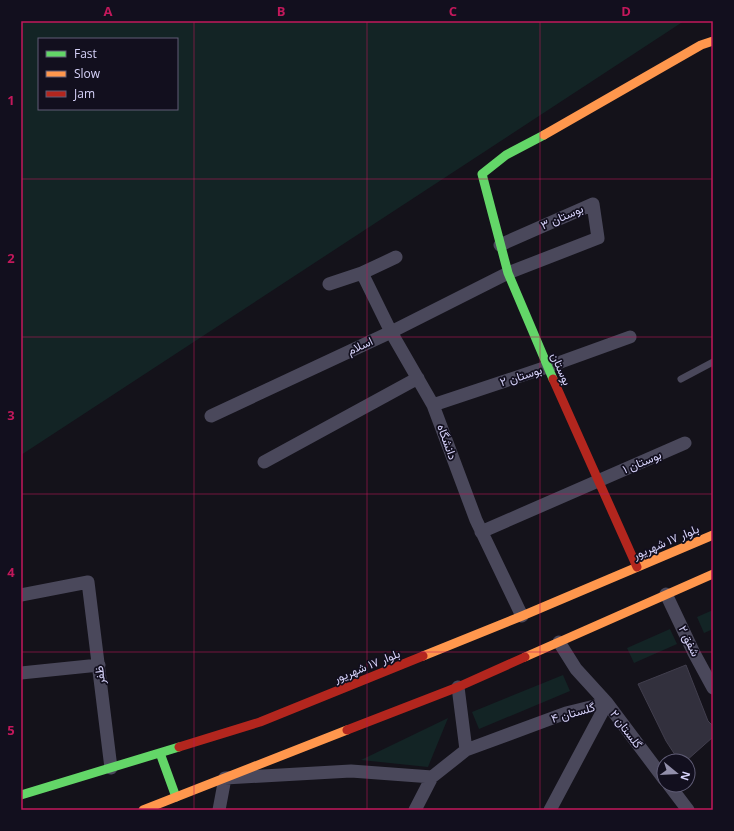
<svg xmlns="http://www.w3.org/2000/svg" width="734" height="831" viewBox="0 0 734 831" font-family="'Open Sans',Vazirmatn,sans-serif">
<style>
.green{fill:#132425;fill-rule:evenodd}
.building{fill:#32303d;stroke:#413e4d}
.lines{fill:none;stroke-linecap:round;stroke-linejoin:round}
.lane{stroke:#4a485b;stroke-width:7}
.street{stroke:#4a485b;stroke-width:13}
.fast{stroke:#63d668;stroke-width:9}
.slow{stroke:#ff974d;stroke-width:9}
.jam{stroke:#b3261e;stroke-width:9}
.grid{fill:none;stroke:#c2185b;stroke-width:1;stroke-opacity:0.55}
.labels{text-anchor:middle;stroke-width:3.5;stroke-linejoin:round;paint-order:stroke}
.street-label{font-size:12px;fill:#d6d2f9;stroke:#120f1e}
.neatline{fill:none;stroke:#c2185b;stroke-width:1.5}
.grid-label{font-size:13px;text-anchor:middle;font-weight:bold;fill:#c2185b}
</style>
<rect width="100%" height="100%" fill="#14121a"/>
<path class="green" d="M21,21H684L21,455ZM39,39H177V109H39Z
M713,610V629L704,633L697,617Z
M670,629L677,644L634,663L627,648Z
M563,675L570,691L479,729L472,712Z
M448,718L428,767L361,760Z"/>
<path class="building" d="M686,665L708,721L713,726V737L686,761H679L666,741L638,684Z"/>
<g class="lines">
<path class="lane" d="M681,379L713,362"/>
<path class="street" d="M362,273L391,332L433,405L476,520L522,616
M329,284L362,273L396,257
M433,405L547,367L630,337
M211,416L391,332L508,273L598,238L593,204L500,245
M264,462L418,378
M481,532L685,443
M666,594L694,653L713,688
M21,595L88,582L111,768
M559,642L576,669L607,703L664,779
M21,673L99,665
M458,687L466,750
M669,785L688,810
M219,810L225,778L351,771L432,777
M415,810L432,777L466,750L566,713L607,703L550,810"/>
<path class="fast" d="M544,135L506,155L482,174L508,273L553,379
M160,753L176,797
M21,795L179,747"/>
<path class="slow" d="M544,135L701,45L713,41
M423,656L522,616L713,535
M525,657L713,574
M143,810L347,730"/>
<path class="jam" d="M553,379L637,567
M347,730L458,687L525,657
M179,747L260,722L423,656"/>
</g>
<path class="grid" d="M194,21V810M367,21V810M540,21V810M21,179H713M21,337H713M21,494H713M21,652H713"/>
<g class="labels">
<g class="street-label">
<text transform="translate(562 217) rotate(-24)" y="4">بوستان ۳</text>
<text transform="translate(360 346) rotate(-25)" y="4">اسلام</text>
<text transform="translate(561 369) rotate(66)" y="4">بوستان</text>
<text transform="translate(521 376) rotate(-18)" y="4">بوستان ۲</text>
<text transform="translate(447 442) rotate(70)" y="4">دانشگاه</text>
<text transform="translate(642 462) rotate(-23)" y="4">بوستان ۱</text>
<text transform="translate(666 542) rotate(-23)" y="4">بلوار ١٧ شهریور</text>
<text transform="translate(689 641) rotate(64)" y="4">شفق ۲</text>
<text transform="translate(367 666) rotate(-22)" y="4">بلوار ١٧ شهریور</text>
<text transform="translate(100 675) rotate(-97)" y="4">ظفر</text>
<text transform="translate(573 713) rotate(-16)" y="4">گلستان ۴</text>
<text transform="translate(626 729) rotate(53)" y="4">گلستان ۲</text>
</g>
</g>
<rect width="734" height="831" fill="none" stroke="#120f1e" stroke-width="44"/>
<rect x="38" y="38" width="140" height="72" fill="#120f1e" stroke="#605d76"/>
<rect x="46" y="51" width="20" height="6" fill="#63d668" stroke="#605d76"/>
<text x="74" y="58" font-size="12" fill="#d6d2f9">Fast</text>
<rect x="46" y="71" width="20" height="6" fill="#ff974d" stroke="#605d76"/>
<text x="74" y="78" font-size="12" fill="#d6d2f9">Slow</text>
<rect x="46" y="91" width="20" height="6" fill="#b3261e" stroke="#605d76"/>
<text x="74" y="98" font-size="12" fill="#d6d2f9">Jam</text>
<g transform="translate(676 773) rotate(108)"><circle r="19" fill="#120f1e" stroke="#605d76"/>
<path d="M0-3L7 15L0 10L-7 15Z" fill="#928fab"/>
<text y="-6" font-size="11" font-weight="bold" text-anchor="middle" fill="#d6d2f9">N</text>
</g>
<rect x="22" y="22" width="690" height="787" class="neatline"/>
<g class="grid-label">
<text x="108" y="16">A</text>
<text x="281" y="16">B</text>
<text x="453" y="16">C</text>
<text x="626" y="16">D</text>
<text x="11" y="105">1</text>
<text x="11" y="263">2</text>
<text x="11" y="420">3</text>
<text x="11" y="577">4</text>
<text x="11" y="735">5</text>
</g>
</svg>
